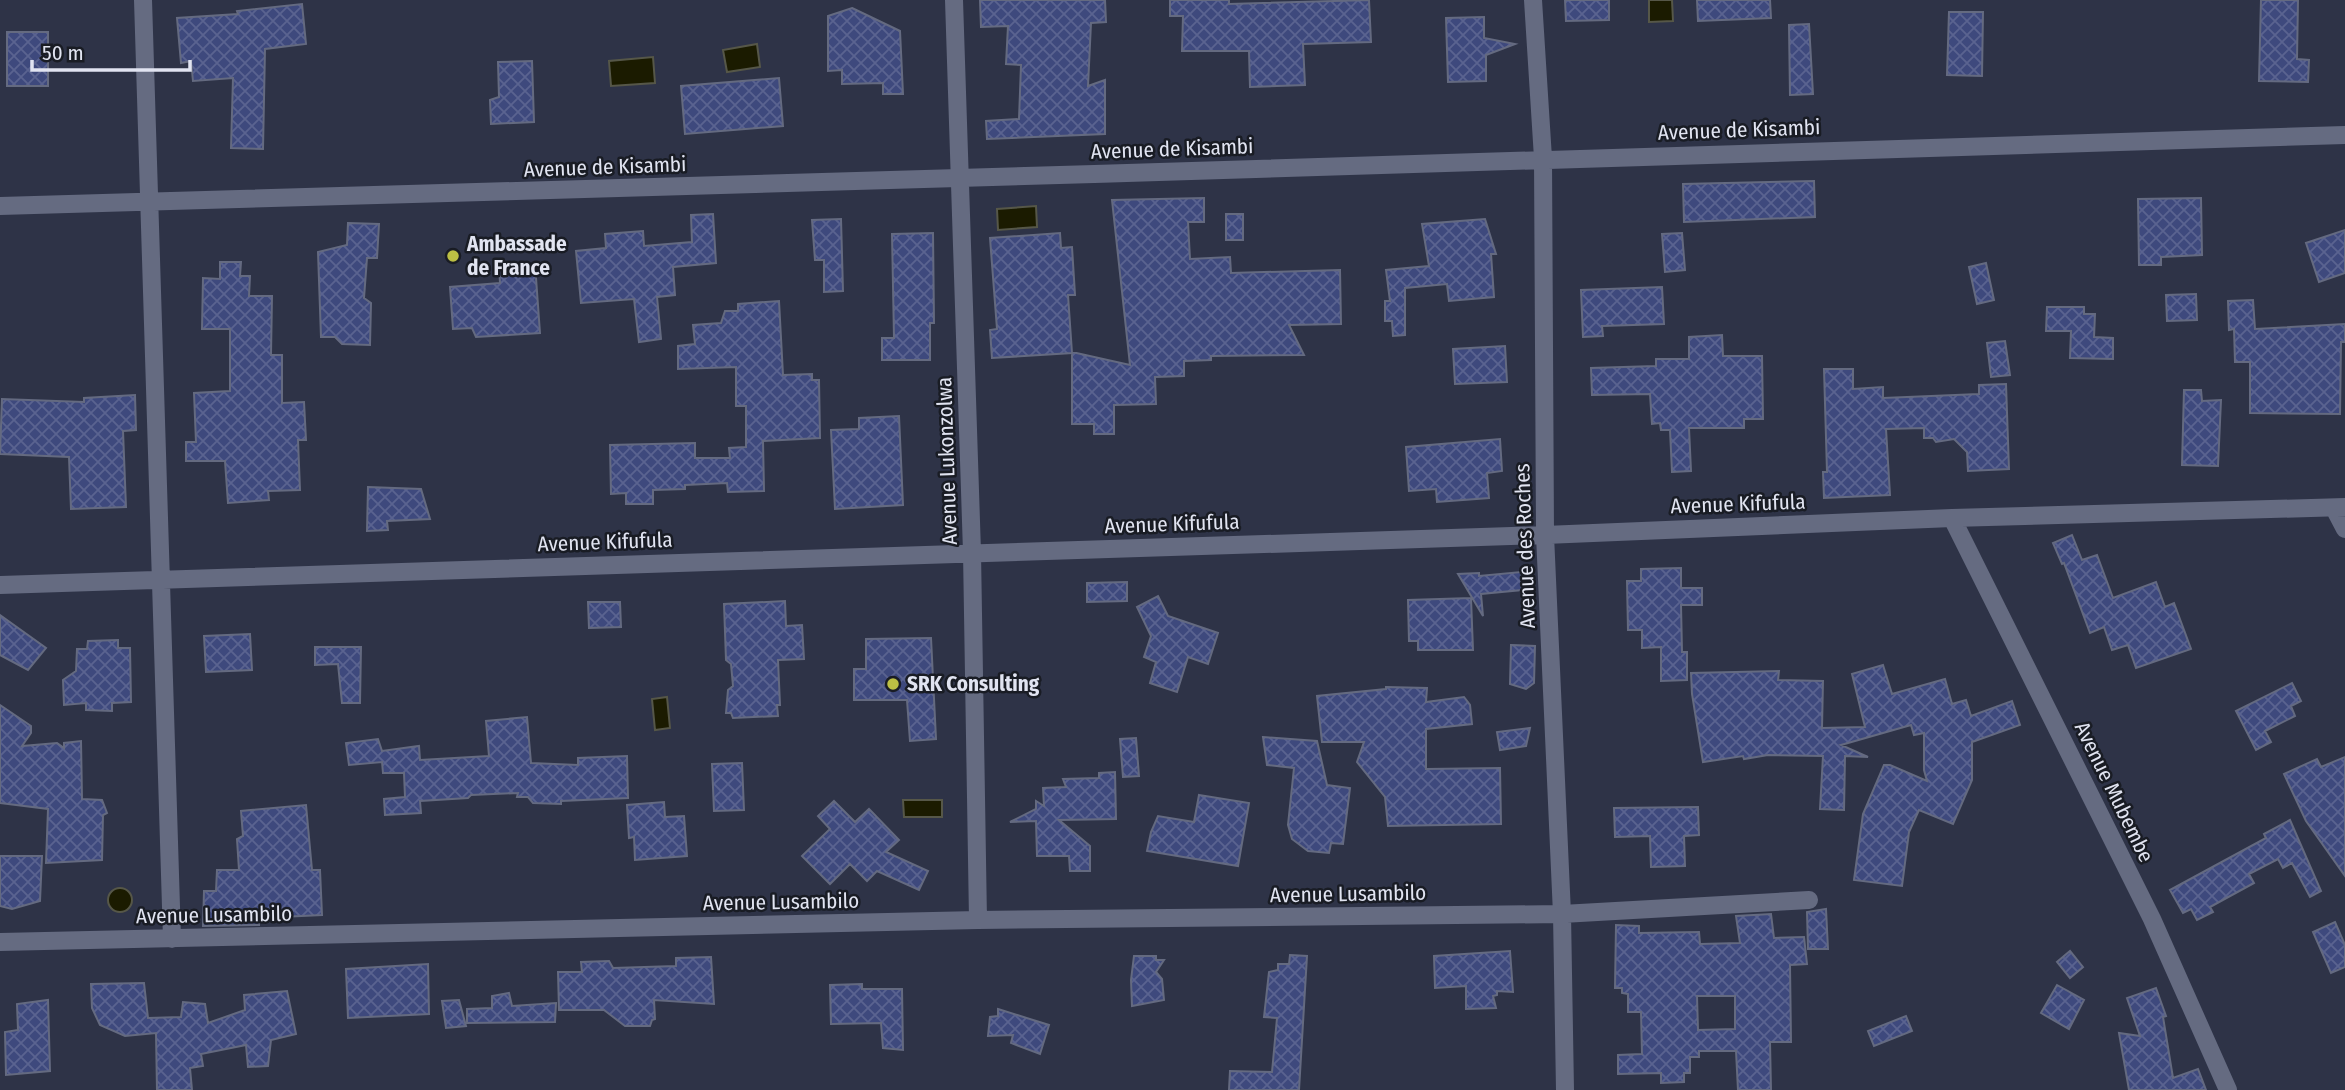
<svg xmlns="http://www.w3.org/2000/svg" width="2345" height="1090" viewBox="0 0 2345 1090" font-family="'Fira Sans Condensed',sans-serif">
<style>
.water{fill:#1b1b00;stroke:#565748;stroke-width:2}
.building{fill:url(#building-cross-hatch);stroke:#646a80;stroke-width:2;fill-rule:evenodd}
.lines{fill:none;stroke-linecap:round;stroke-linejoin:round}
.minor{stroke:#656b81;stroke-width:18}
.poi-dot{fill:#bcbf44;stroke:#191c24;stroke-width:2.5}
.labels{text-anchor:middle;stroke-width:5;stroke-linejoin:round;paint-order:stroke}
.street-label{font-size:21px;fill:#e1e4f1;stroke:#191c24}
.poi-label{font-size:21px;font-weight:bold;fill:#e1e4f1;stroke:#191c24;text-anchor:start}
</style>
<defs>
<pattern id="building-cross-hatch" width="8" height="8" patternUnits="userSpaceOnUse" patternTransform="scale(1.75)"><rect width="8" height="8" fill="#3e497d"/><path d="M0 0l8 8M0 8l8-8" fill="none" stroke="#5a6390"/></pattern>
</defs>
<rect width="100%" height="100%" fill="#2e3347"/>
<path class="water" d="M1649,0H1672L1673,21L1649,22Z
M757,44L760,67L727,72L723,50Z
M653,57L655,83L611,86L609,61Z
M1036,206L1037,227L998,230L997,209Z
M667,697L670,728L655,730L652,699Z
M903,800H942V817H904Z
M108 900a12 12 0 1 1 24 0a12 12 0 1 1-24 0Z"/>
<path class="building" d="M980,0H1105L1106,22L1091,23L1088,86L1105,80V134L987,139L986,121L1019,119L1021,65L1006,64L1008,26L981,27Z
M1170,0H1229V4L1369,0L1371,42L1303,44L1305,85L1250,87L1249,51H1182L1183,16H1170Z
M1565,0H1609V20L1566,21Z
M1697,0H1770L1771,18L1698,21Z
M2261,0H2298L2297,59L2309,60L2308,82L2259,81Z
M302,4L306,44L265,49L263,149L231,148L233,78L193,81L191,61L181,63L177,18L238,14L237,11Z
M852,8L900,31L903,94H883V83L842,84V70L828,71V16Z
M1949,12H1983L1982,76L1947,75Z
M1484,17V38L1515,44L1486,55V81L1448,82L1446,18Z
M1809,24L1813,94L1790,95L1789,25Z
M7,32H48V86H7Z
M532,61L534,122L491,124L490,100L499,97L498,62Z
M779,78L783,126L685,134L681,86Z
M1814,181L1815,217L1684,222L1683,184Z
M1204,198V222H1188L1190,259L1230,257L1231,273L1340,270L1341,324L1289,325L1304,355L1211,356V360L1184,361V376L1155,377L1156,404L1114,405V434H1094V424H1072V352L1130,365L1112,200Z
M2201,198L2202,255L2161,257V265H2139L2138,199Z
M713,214L716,263L673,267L675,295L657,297L661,339L639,342L634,299L581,303L576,251L606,248L605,234L643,231L644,246L692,242L691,215Z
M1226,214H1243V240H1226Z
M841,219L843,291L824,292V260H815L812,220Z
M1485,219L1496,254H1491L1494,297L1449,301L1447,284L1405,288V335L1393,336L1392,321H1385V301H1390L1386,270L1429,266L1422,224Z
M348,223L379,224L377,258H367L364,298L371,303L370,345L342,344L335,337H321L318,252L347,245Z
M2345,230V273L2319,282L2306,243Z
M933,233L934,323H930V360H882V338H894L892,234Z
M1060,233L1061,248L1072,247L1075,295H1068L1072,353L992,358L990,330L997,329L990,238Z
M1682,233L1685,270L1665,272L1662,234Z
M220,262H241L240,276H250L249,296H272L271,355H282V403L304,402L306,440H298L300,490L268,491L269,500L228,503L225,461H186V442H196L194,393L230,391V329H202L203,278L220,279Z
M1986,263L1994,300L1977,304L1969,267Z
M535,264L540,333L476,337L472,328L453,329L450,287L500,283L499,267Z
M1662,287L1664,324L1602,326L1603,336L1583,337L1581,290Z
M2196,294L2197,320L2167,321L2166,295Z
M2253,300L2255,329L2345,324V342H2341L2340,414L2250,413V362H2235L2234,329L2229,330L2228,301Z
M779,301L783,375L812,374V380H819L820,438L763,441L764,491L728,492L727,483L685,485V489L653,490V504H626V493L611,494L610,445L695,443V458H730L729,448L746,447V406H736V367L678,369V346L695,344L693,325L721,323L725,311H738V304Z
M2047,307H2084V314H2095L2094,337L2113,338V359L2070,358L2071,331H2046Z
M1722,335L1723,356H1762L1763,419H1744V428H1689L1691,471L1672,472L1670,430H1661L1660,423L1652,424L1650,394L1592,395L1591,368L1656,366V359H1689V337Z
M2005,341L2010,375L1991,377L1987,343Z
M1505,346L1507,382L1455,384L1453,349Z
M1824,369H1853V389L1883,387V398L1979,394V385L2006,384L2009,469L1968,471L1967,452L1954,439L1936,442L1933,438H1924V428L1886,429L1890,495L1824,498L1823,472H1827Z
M2184,390H2201L2202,401L2221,400L2218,466L2182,465Z
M135,395L136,430L123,431L126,507L71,509L69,457L0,454L2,399L84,402V398Z
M899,416L903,505L835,509L831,430L859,429V418Z
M1500,439L1502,471L1487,473L1489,498L1437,502L1436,489L1409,491L1406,447Z
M368,487L421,489L430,519L387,521L388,530L367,531Z
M2072,535L2082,560L2097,555L2113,598L2156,582L2165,607L2174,603L2191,649L2136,668L2128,645L2112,650L2104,627L2090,633L2064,563L2062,564L2053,543Z
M1681,568V588H1702V605H1681L1682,652H1687V680L1661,681V647L1642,648V630H1628L1627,581H1641V569Z
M1521,572L1522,590L1481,594L1483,616L1458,574L1479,573V576Z
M1127,582V601L1087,602V583Z
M1158,596L1168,616L1218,633L1208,664L1188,657L1177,692L1150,683L1156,662L1144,657L1151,636L1137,607Z
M1471,598L1473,650H1418V641H1409L1408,600Z
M785,601L786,626L802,625L804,659L778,660L780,705H777L778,716L733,718L731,713H726L728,690L733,686L731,664L726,660L724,604Z
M588,602H620L621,627L589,628Z
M0,615L46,648L28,670L0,655Z
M250,634L252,670L206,672L204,636Z
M931,638L936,739L910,741L907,700H854V669H866V639Z
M118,640V648H130L131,702L112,703V711L86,710V703L64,705L63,680L76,671L77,649H87L88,641Z
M1511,645L1535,646L1534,683L1526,689L1510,684Z
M315,647H361L360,703H342L338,664L315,665Z
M1883,665L1892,694L1945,679L1952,704L1966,700L1971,716L2012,701L2020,725L1972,742V780L1953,824L1919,810L1909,832L1902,886L1854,880L1863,814L1884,765H1890L1927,781L1924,770V733L1914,735L1911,725L1841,745L1868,757L1845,756L1844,810L1820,809L1823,756L1768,755L1744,759L1743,756L1703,762L1692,694L1691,673L1779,671L1778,680L1823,681L1822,728L1865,727L1852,674Z
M2292,683L2301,701L2291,706L2295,716L2265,731L2271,742L2256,750L2236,711Z
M1386,687L1427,688L1426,702L1464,697L1470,705L1472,724L1426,729V769L1500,768L1501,824L1388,826L1385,797L1357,762L1364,742H1322L1317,696L1386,689Z
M0,705L31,726V733L22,746L57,743L64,748V743L81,741L82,799L102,800L107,813L103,815L102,860L46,863L48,809L0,803Z
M527,717L531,763L578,765V758L627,756L628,798L561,801V804L533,803L528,797H517L518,793L471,795L468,798L420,801L421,813L385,815L384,799L405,797L404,773H383L382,762L349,765L346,743L378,739L382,751L419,746L420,760L489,756L486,721Z
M1530,728L1526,746L1500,750L1497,732Z
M1263,737L1317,741L1327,785L1350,788L1343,844L1331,843L1329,853L1308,851L1292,839L1288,825L1294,768L1267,765Z
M1136,738L1139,776L1123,777L1120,739Z
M2345,757V876L2306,821L2284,774L2317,759L2321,767Z
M742,763L744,810L714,811L712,764Z
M1115,772L1116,819L1059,820L1090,846V871H1070L1069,856H1037L1036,821L1010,822L1036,809V801L1044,806L1043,788L1066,787L1063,779L1099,778V773Z
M1199,795L1249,803L1238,866L1147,851L1151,832L1158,816L1194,822Z
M834,801L855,822L869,809L899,840L886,852L928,871L919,890L877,871L867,881L850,864L830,884L802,856L830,829L818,816Z
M664,802L665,817L684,816L687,856L635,860L634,837L629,838L627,805Z
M306,805L312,870H320L322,915L259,918V925L203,926L204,891H216L217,870H239L237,839L243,836L241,811Z
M1698,807L1699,835L1684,836L1685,866L1651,867L1650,836L1615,837L1614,808Z
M2290,820L2321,891L2310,897L2292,863L2283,868L2278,859L2249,874L2254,883L2210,907L2213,912L2197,920L2191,909L2183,913L2170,890L2266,838L2264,834Z
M0,856H42L40,901L12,909L0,906Z
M1826,909L1828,949H1808L1807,912Z
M1771,914L1774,938L1804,937L1807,964L1790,965L1791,1042H1770L1771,1090H1738L1736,1051H1699V1057H1690V1073H1684V1082L1661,1083V1073L1618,1074V1055L1642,1054L1641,1012H1628V994L1622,993V988H1615L1616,925L1639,926V933L1699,932L1700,944L1740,943L1736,916ZM1697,996H1735V1029L1698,1030Z
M2335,922L2345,945V967L2331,973L2313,932Z
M1510,951L1513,992L1497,991V995L1493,996L1496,1008L1466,1009V986L1435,988L1434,956Z
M2070,951L2083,967L2070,978L2057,962Z
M1290,955L1307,956L1299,1090H1229L1230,1071L1272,1072L1277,1018L1264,1017L1269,972L1278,970V964H1289Z
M1134,956H1156V960H1164L1156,972L1162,979L1164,1000L1132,1006L1131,980Z
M711,957L714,1004L654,1000L655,1019L652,1020L650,1026H625L604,1010H559L558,972H582L581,962L609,961L613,968L676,966V958Z
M428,964L429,1014L348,1018L346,969Z
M144,983L148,1018L181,1017L183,1002L205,1004L208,1023L245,1010L244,995L287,991L296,1034L271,1040L268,1066L248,1067L246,1045L201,1054L203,1066L190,1068L192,1090H157L156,1033L125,1036L100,1025L92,1008L91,984Z
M862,984V989H902L903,1050L883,1048L881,1023L831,1024L830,985Z
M2057,985L2084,1000L2069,1029L2041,1013Z
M2156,988L2166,1016L2163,1017L2173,1078L2198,1069L2206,1090H2129L2119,1033L2140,1036L2127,998Z
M509,993L512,1006L556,1003L555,1022L467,1023V1009L492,1008V996Z
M48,1000L50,1071L6,1075L5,1032L18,1030L17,1004Z
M459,1000L466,1026L446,1028L442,1001Z
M998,1009L1049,1025L1040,1054L1011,1043L1013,1035L988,1036L990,1017L998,1016Z
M1906,1016L1912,1031L1874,1046L1868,1031Z"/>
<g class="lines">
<path class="minor" d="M143,0L172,939
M954,0L972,552L978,920
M1533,0L1543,158L1545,535L1562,914L1565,1090
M0,206C782,186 1563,158 2345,135
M2334,508L2345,529
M1952,518L2152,919L2228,1090
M0,585L1545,535L1952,518L2345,507
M0,942L978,920L1562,914L1809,900"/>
</g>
<g class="poi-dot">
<circle cx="453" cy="256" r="7"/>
<circle cx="893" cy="684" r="7"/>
</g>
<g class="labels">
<g class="street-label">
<text transform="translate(1739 130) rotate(-2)" y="7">Avenue de Kisambi</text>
<text transform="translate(1172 149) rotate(-2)" y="7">Avenue de Kisambi</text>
<text transform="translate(605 167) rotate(-2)" y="7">Avenue de Kisambi</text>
<text transform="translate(947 461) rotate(-92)" y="7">Avenue Lukonzolwa</text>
<text transform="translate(1738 504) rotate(-2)" y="7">Avenue Kifufula</text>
<text transform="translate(1172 524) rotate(-2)" y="7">Avenue Kifufula</text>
<text transform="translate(605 542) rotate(-2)" y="7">Avenue Kifufula</text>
<text transform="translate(1525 546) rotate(-92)" y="7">Avenue des Roches</text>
<text transform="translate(2114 792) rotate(64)" y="7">Avenue Mubembe</text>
<text transform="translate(1348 894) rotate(-1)" y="7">Avenue Lusambilo</text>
<text transform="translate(781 902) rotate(-1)" y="7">Avenue Lusambilo</text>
<text transform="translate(214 915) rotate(-1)" y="7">Avenue Lusambilo</text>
</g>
<g class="poi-label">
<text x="467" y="251">Ambassade<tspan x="467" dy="24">de France</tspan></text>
<text x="907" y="691">SRK Consulting</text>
</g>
</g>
<path d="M32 60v10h158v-10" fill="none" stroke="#e1e4f1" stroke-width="3.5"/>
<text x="42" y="60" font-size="21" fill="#e1e4f1" stroke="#191c24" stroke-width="5" paint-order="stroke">50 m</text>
</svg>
